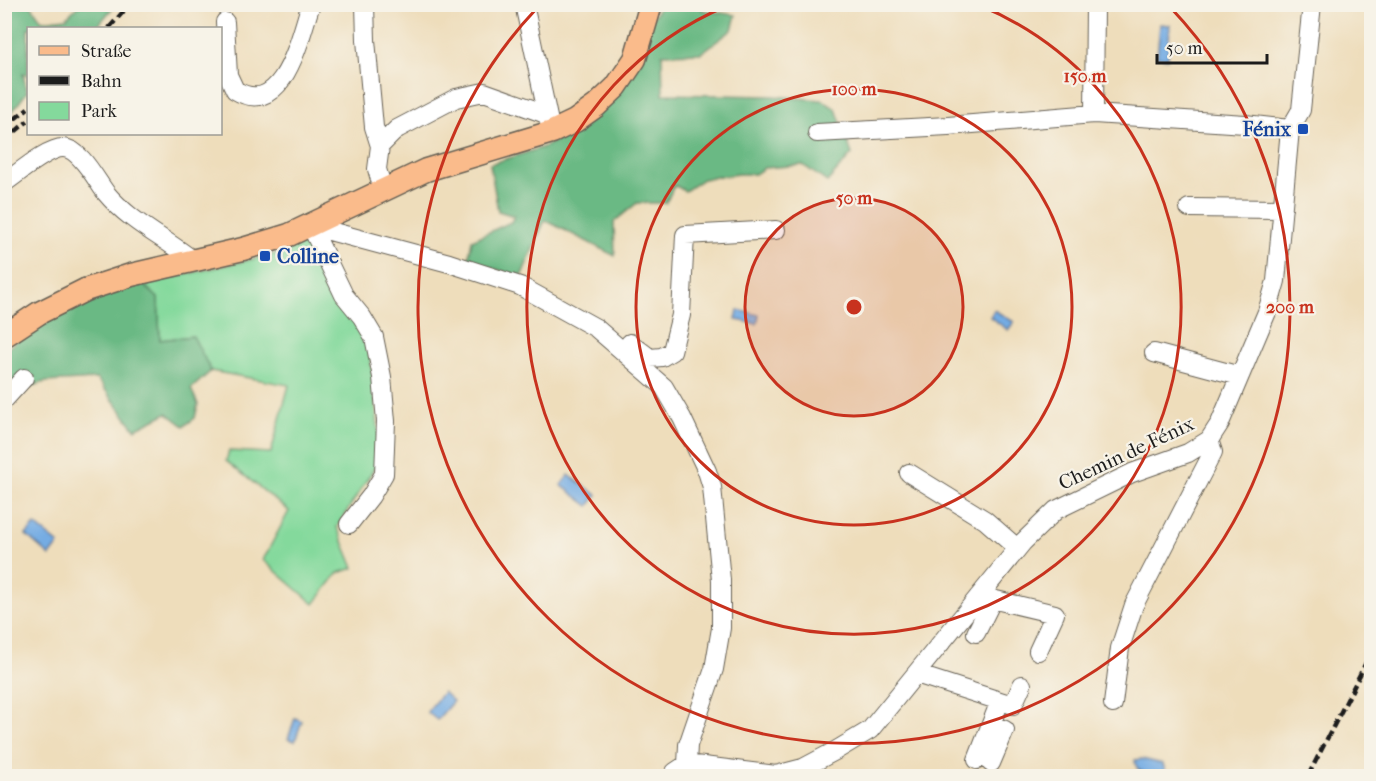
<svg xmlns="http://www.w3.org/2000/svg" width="1376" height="781" viewBox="0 0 1376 781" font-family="'IM FELL French Canon',serif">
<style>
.green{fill:#84d99c;stroke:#507a5c;stroke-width:1.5}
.forest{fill:#6bb984;stroke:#446a50;stroke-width:1.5}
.water{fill:#75ace3;stroke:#486480;stroke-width:1.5}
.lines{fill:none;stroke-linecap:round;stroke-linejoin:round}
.minor-casing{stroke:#666054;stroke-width:20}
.major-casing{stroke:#666054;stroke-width:25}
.minor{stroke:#fff;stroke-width:18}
.major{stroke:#fabb8b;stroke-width:22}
.rail{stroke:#1c1c1c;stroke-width:4.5;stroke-dasharray:9 4.5;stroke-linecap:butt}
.ring{fill:none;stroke:#c8321e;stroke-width:3}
.transit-dot{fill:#1a4fb4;stroke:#f7f3e8;stroke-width:2}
.labels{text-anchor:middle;stroke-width:4.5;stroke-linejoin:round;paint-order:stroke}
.transit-label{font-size:20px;font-weight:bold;fill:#164399;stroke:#f7f3e8;text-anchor:end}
.street-label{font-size:20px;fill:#1c1c1c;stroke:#f7f3e8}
.centre{fill:#c8321e;stroke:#f7f3e8;stroke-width:3}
.ring-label{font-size:18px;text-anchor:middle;font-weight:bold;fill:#c8321e;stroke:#f7f3e8;stroke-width:4.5;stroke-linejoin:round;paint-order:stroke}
</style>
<rect width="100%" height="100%" fill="#f7f3e8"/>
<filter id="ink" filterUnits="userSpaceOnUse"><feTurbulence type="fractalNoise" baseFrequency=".0167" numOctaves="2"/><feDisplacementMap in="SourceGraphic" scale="12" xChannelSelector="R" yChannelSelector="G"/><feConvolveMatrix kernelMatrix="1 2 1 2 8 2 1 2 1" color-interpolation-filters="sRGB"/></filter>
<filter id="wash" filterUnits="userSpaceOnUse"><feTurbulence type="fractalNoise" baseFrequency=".008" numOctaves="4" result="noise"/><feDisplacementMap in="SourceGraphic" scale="24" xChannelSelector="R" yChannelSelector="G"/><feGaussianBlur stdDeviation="1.35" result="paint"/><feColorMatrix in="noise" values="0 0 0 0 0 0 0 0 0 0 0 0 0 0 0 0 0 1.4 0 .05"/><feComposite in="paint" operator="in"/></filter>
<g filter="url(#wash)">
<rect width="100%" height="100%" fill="#edb"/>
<path class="green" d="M309,241L362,329L369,345L379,436L377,464L337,527L354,568L338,573L314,604L263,560L289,511L226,461L229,451L271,453L289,385L211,371L192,336L160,340L158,298L143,284L279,253Z"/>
<path class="forest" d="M4,5H31L42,21L66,18L79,5H115L96,28H28V75L23,74L27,92L9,116L4,107Z
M661,5H702V10L736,15L732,30L701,53L662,54L663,94L772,96L822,100L836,109L852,154L827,182L803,165L764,168L755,174H738L703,179L685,191L676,186L673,188L666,203H637L614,222L615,256L545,220L521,277L468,261L472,240L511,222L514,216L498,211L490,164L544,147L581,127Z
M143,284L158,298L160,340L193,336L211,371L191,389L198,404L195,418L184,426L167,413L135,429L97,379L45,382L5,394V351C45,312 91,299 143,284Z"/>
<path class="water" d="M1160,24L1170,25L1168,58L1157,57Z
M738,310L759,315L757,324L736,320Z
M994,310L1014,322L1008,330L990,317Z
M569,475L597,495L589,506L561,485Z
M35,525L59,544L50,556L26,535Z
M443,692L453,701L437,720L427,712Z
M295,718L302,721L295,741L288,739Z
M1142,759L1163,764L1166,773L1159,776C1148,775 1135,773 1135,760Z"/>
</g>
<g filter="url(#ink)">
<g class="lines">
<g class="minor-casing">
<path id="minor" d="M365,4L366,40L374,127L380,146L377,169L383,190
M524,4L549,122
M1095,4L1094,114L1245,124L1290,129
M225,22L228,75L235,90C284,120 300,36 311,4
M817,133L948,126L1094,114
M380,146L397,129L456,98L484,92L546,114
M4,183C19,173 47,148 63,148C80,148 96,180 106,193C130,222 165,238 194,261
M1189,208L1283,209
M311,226L449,263L520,286L596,328L664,387L682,418L707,471L712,487L721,580V628L714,669L688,745L687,764
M311,226L344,295L362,317L374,337L382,377L386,421L384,474L371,496L349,524
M630,343L650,358L662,357L672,351L681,315L685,235L776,230
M1154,353L1240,376
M4,400L24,378
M909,473L985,520L1017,548
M979,596L1055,614L1038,651
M976,633L993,599
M916,674L1000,701L977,760
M1000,701L1013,705L1022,685
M1113,704L1120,648L1134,605L1213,452L1209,440
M991,763L1005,730L991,724
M687,764L776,775L803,768L835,751L870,730L1023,542L1056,510L1132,473L1188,453L1209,440L1220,423L1267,312L1276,281L1290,129L1301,110L1312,4
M673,776L675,772L687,764"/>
</g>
<g class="major-casing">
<path id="major" d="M4,336L39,313L85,290L131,275L243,249L289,235L426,170L552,132L575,121L596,106L616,87L635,59L651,4"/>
</g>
<use href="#minor" class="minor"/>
<use href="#major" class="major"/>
<path class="rail" d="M109,28L130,4
M4,128L28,108
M4,141L28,121
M1308,776L1372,651"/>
</g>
</g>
<circle cx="854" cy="307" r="109" fill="#c8321e" fill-opacity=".12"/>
<g class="ring">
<circle cx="854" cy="307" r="109"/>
<circle cx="854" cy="307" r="218"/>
<path d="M979 5A327 327 0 1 1 729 5"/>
<path d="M1170 7A436 436 0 1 1 538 7"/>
</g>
<g class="transit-dot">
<rect x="1297" y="123" width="12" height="12" rx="3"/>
<rect x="259" y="250" width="12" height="12" rx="3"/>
</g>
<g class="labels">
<g class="transit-label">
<text x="1291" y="136">Fénix</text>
<text x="277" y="263" text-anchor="start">Colline</text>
</g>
<g class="street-label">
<text transform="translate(1126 453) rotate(-25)" y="7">Chemin de Fénix</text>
</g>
</g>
<circle cx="854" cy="307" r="9" class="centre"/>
<g class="ring-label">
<text x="1085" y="82">150 m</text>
<text x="854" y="95">100 m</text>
<text x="854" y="204">50 m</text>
<text x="1290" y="313">200 m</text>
</g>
<rect width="1376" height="781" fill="none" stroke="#f7f3e8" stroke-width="24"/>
<rect x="27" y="27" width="195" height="108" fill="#f7f3e8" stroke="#9f9d96" stroke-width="1.5"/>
<rect x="39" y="46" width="30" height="9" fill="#fabb8b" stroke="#9f9d96" stroke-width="1.5"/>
<text x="81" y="57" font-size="18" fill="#1c1c1c">Straße</text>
<rect x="39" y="76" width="30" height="9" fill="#1c1c1c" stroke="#9f9d96" stroke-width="1.5"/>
<text x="81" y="87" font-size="18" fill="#1c1c1c">Bahn</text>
<rect x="39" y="102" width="30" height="18" fill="#84d99c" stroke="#9f9d96" stroke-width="1.5"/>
<text x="81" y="117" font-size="18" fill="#1c1c1c">Park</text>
<path d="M1157 54v9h110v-9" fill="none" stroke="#1c1c1c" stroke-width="3"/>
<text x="1166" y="54" font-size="18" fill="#1c1c1c" stroke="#f7f3e8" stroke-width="4.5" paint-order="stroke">50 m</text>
</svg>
